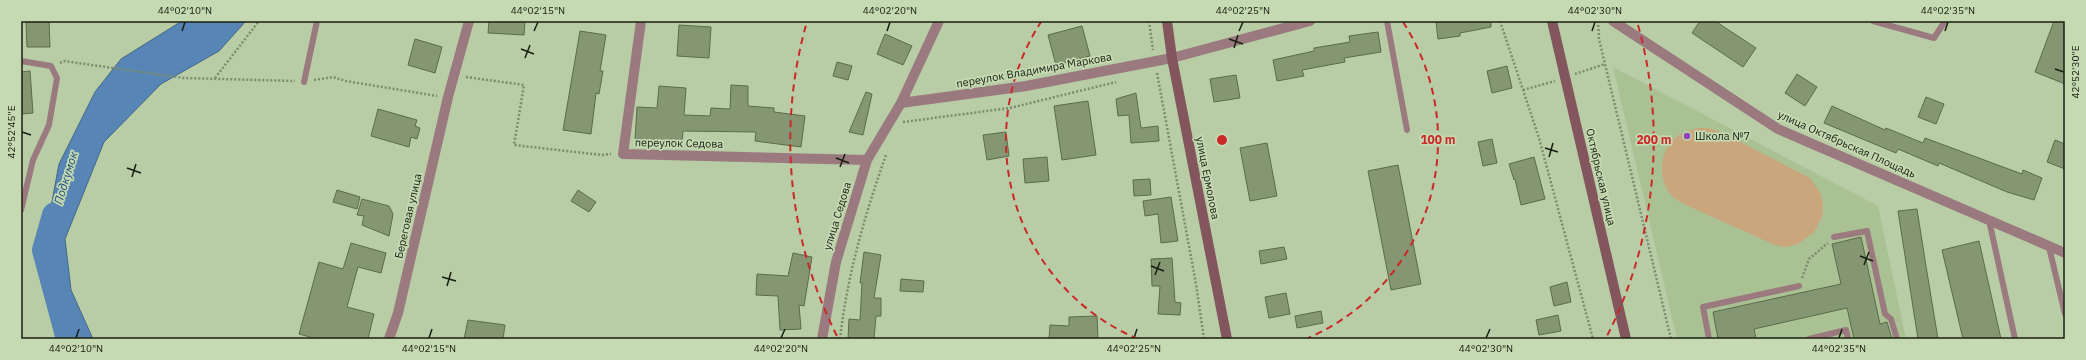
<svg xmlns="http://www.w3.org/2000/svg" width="2086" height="360" viewBox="0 0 2086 360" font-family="'IBM Plex Sans',sans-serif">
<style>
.built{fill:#aac194}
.green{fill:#caa67d}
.water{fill:#5786b6;stroke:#446784}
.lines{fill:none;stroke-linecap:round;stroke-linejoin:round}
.river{stroke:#5786b6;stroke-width:26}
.building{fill:#849772;stroke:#5a6c49}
.path{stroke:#7c8b6e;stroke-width:2.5;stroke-dasharray:2 2;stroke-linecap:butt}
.lane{stroke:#9a7a7e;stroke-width:6}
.street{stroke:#9a7a7e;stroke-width:10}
.secondary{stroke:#83555c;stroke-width:10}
.ticks{fill:none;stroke:#181f11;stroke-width:1.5}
.ring{fill:none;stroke:#cc2827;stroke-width:2;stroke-dasharray:7 5}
.poi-dot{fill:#8c45b8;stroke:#c5d9b2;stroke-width:1.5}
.labels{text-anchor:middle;stroke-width:3.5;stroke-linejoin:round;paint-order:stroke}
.street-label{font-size:11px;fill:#181f11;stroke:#c5d9b2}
.poi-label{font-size:11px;fill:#181f11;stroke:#c5d9b2;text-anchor:start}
.water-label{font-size:12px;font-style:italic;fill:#154978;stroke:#c5d9b2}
.centre{fill:#cc2827;stroke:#c5d9b2;stroke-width:2}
.ring-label{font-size:12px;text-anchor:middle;font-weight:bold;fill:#cc2827;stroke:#c5d9b2;stroke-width:3.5;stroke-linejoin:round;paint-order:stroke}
.neatline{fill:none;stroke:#181f11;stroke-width:1.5}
.ticks-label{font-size:10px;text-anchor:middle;fill:#181f11}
</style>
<rect width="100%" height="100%" fill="#b8cca6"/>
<path class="built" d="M1613,67L1878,206L1906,339H1677Z"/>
<path class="green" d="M1698,128H1708L1721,132L1810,178L1820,192L1823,202L1822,217L1814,232L1798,244L1786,247L1775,245L1686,205C1682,203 1677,200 1673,197C1657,182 1659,151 1675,138C1682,132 1690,131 1698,128Z"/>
<path class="water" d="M182,21H246L219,51L161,84L104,142L65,239L71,290L93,339H64L47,303L45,239L59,164L95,92L121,59Z"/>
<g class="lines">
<path class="river" d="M55,215L45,250L69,339"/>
</g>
<path class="building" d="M26,21H49L50,47H27Z
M489,21H525L524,35L488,33Z
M1446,21H1491V27L1460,33V36L1438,39L1436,22Z
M1700,21H1715L1756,48L1743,67L1692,33Z
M2054,21H2065V84L2035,72Z
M679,25L711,27L709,58L677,56Z
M1082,26L1090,56L1056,65L1048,35Z
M580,31L606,35L600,71H603L599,94L596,93L591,134L563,130Z
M1378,32L1381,52L1344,58L1345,62L1302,70L1304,76L1277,81L1273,60L1314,51V48L1350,42L1349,36Z
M885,34L912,46L903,65L877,54Z
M415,39L442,47L435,73L408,65Z
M837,62L852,66L848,80L833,76Z
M1507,66L1512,88L1492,93L1487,71Z
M30,71L33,113L21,114V72Z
M1797,74L1817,87L1805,106L1785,93Z
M1236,75L1240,98L1214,102L1210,79Z
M731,85L748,86V106L774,108V112L805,116L801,147L755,141L756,132L683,131L682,142L635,139L637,107L657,108L659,86L686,88L684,115L710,116L711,108L730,109Z
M866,92L872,94L863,135L849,132Z
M1136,93L1141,128L1158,126L1159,141L1131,143L1129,115L1118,116L1116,99Z
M1926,97L1944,104L1936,124L1918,117Z
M1088,101L1096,155L1062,160L1054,106Z
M1832,106L1885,130L1886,128L1923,143L1925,138L2022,174L2023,170L2042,178L2034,200L2007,192L1939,163L1938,166L1898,149L1896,153L1824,123Z
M378,109L417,120L415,126L420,128L417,139L411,137L409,147L371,136Z
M1006,132L1009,156L987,160L983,135Z
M1492,139L1497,163L1483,166L1478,142Z
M2055,140L2065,144V169L2047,162Z
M1267,143L1277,196L1250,201L1240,148Z
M1047,157L1049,181L1025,183L1023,159Z
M1534,157L1545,199L1521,205L1515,179L1514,180L1509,164Z
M1398,165L1421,284L1391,290L1368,171Z
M1150,179L1151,195L1134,196L1133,180Z
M337,190L360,197L357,209L333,202Z
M578,190L596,202L589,212L571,201Z
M1171,197L1178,241L1161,243L1158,214L1145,216L1143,201Z
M362,199L389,206L393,214L389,236L362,225L364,216L357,215Z
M1917,209L1925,260L1938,339H1918L1898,211Z
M1861,237L1880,324L1887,322L1892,339H1854L1847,308L1754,329L1756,339H1718L1713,312L1841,284L1832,244Z
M1979,241L2001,339H1963L1942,250Z
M351,243L386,253L381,273L358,267L347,307L374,314L368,339H317L299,334L319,262L343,269Z
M1284,247L1287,259L1261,264L1259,251Z
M864,252L881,255L874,298H881V316H876L874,339H848L849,319L860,320L862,283H860Z
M793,253L812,257L804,306L799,305L801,329L780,330L778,296L756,295L757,274L788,276Z
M1172,258L1175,302L1181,303L1180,315L1158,314L1160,286H1152L1151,259Z
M901,279L924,281L923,292L900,291Z
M1567,282L1571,302L1554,306L1550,287Z
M1286,293L1290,314L1269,318L1265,297Z
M1321,311L1323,323L1297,328L1295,316Z
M1558,315L1561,331L1539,335L1536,320Z
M1097,316L1098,339H1049L1050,325L1069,326V317Z
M468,320L505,325L503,339H464Z"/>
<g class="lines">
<path class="path" d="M1149,21L1153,50
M1500,21L1539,138L1593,339
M1598,21L1599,39L1671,339
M60,63L64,61L183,78L295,81
M1157,73L1196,284L1204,339
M1575,74L1605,64
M466,77L524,85L514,145L602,155L611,154
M215,78L259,21
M314,80L333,77L346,81L437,96
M1523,90L1555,81
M903,122L1010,108L1116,82
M1802,278L1809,259L1828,243
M840,339C847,276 865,214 886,155"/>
<path class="lane" d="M1387,21L1407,130
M1873,21L1934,38L1945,21
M21,61L51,66L57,78L49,125L33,160L21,210
M304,82L317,21
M1989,220L2015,339
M1834,237L1867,231L1885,314L1891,319L1897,339
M2049,247L2065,314
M1709,339L1703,307L1799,286
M1809,339L1846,330L1848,339"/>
<path class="street" d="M641,21L623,154L867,160
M1613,21L1778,129L2065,253
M901,103L1026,86L1172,58L1310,21
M389,339L398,313L448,97L469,21
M822,339L836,262L867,160L901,103L939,21"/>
<path class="secondary" d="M1167,21L1172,58L1227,339
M1552,21L1626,339"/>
</g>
<path class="ticks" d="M182,31L185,22M534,31L538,22M887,31L890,22M1239,31L1243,22M1592,31L1595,22M1945,31L1948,22M1229,39L1243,44M1234,48L1238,35M521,49L534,54M525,58L530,45M2055,69L2064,72M22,132L31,135M1545,148L1558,152M1549,157L1553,143M836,158L849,163M840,167L845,154M127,168L141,173M132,177L136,164M1860,256L1873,261M1864,265L1869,252M1151,266L1164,271M1155,275L1160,262M442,277L456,281M447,286L451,272M76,338L79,329M429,338L432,329M781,338L785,329M1134,338L1137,329M1486,338L1490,329M1839,338L1842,329"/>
<g class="ring">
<path d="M1138 339A216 216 0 0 1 1041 22M1403 22A216 216 0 0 1 1306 339"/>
<path d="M837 336A432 432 0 0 1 806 25M1638 25A432 432 0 0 1 1607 336"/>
</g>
<circle class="poi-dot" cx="1687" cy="136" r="4"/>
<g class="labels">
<g class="street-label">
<text transform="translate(1034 70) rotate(-10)" y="4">переулок Владимира Маркова</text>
<text transform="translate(679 143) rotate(1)" y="4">переулок Седова</text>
<text transform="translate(1847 144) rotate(24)" y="4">улица Октябрьская Площадь</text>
<text transform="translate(1601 177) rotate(77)" y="4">Октябрьская улица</text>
<text transform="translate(1208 178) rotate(79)" y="4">улица Ермолова</text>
<text transform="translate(408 216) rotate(-77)" y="4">Береговая улица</text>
<text transform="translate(837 216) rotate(-73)" y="4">улица Седова</text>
</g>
<g class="poi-label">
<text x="1695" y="140">Школа №7</text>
</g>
<g class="water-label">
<text transform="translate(66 178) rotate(-73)" y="4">Подкумок</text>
</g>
</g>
<circle cx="1222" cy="140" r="6" class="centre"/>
<g class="ring-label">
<text x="1438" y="144">100 m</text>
<text x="1654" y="144">200 m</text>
</g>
<rect width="2086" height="360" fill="none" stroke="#c5d9b2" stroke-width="44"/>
<rect x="22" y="22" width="2042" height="316" class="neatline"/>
<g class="ticks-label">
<text x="185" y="14">44°02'10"N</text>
<text x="538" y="14">44°02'15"N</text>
<text x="890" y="14">44°02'20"N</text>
<text x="1243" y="14">44°02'25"N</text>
<text x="1595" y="14">44°02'30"N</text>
<text x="1948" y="14">44°02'35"N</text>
<text transform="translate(2075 72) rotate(-90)" y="4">42°52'30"E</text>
<text transform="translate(11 132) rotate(-90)" y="4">42°52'45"E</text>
<text x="76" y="352">44°02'10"N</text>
<text x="429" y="352">44°02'15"N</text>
<text x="781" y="352">44°02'20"N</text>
<text x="1134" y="352">44°02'25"N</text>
<text x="1486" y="352">44°02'30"N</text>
<text x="1839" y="352">44°02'35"N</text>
</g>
</svg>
